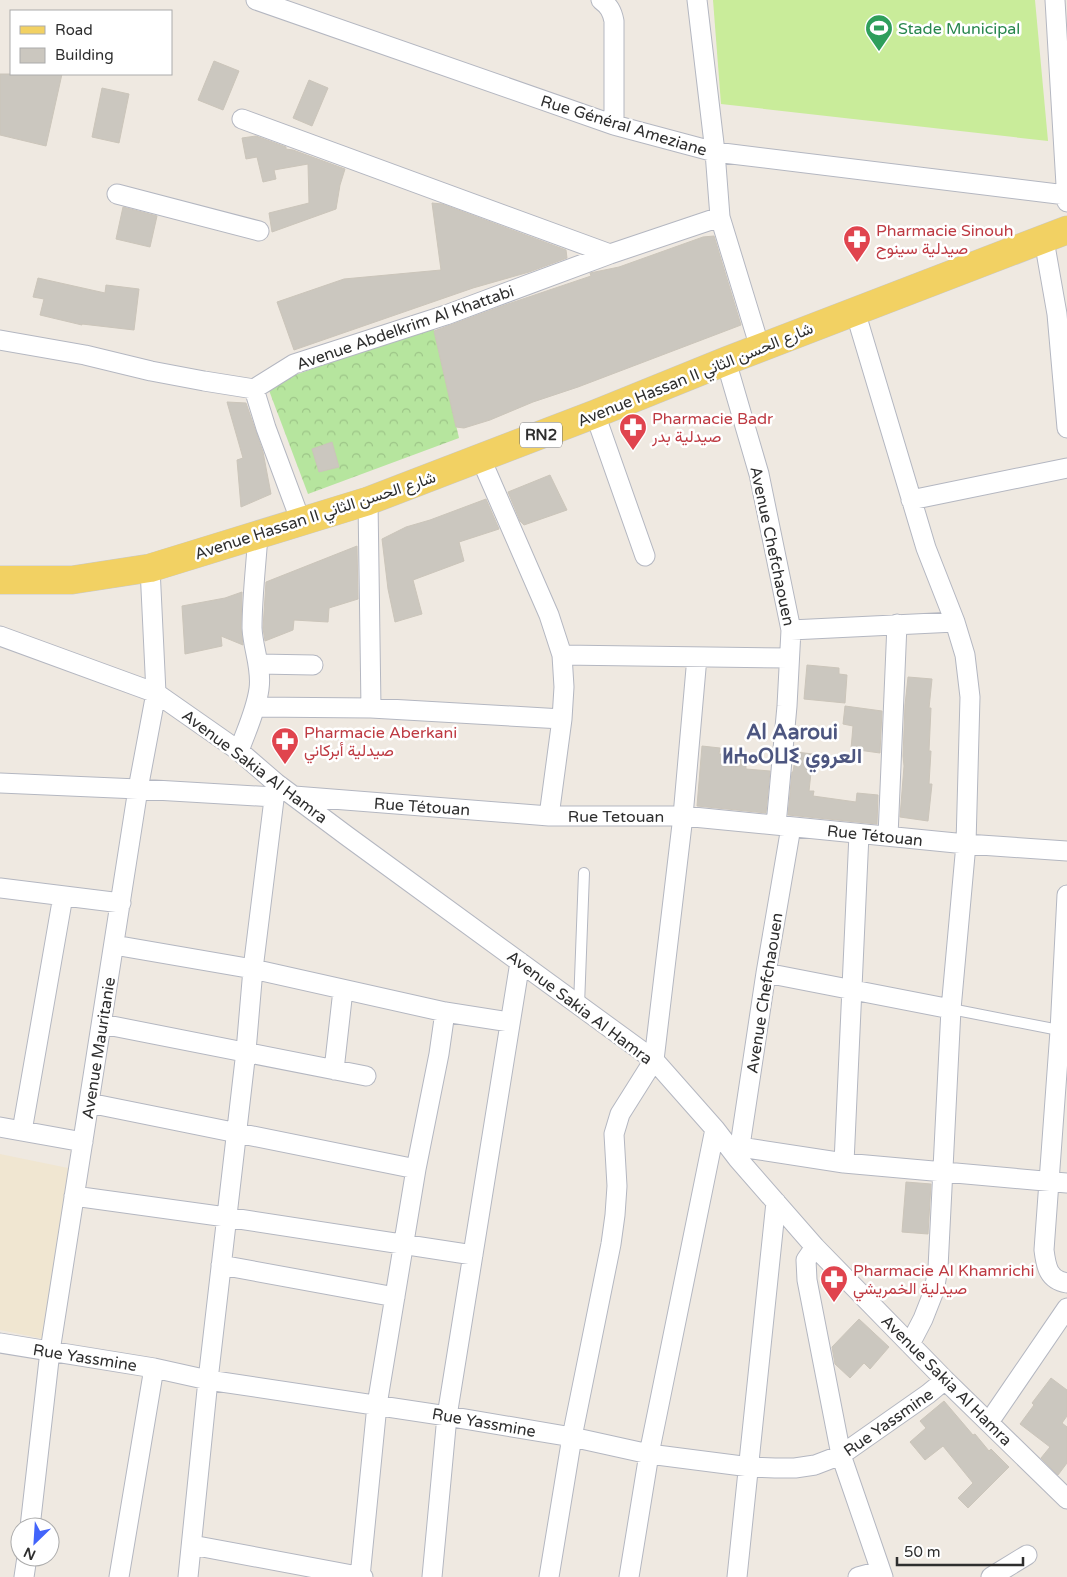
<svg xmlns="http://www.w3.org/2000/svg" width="1067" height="1577" viewBox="0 0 1067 1577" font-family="'Varela Round',Vazirmatn,'Noto Sans Tifinagh',sans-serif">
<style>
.education{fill:#f0e6d1}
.forest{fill:url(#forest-crowns)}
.pitch{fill:#c9ec9a}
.building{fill:#cbc7bf;stroke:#cbc5ba}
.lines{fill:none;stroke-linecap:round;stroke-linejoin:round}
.lane-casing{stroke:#b4b7c1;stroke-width:12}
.street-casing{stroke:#b4b7c1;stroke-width:21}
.primary-casing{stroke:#c9c9c9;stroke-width:29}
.lane{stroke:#fff;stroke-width:10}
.street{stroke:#fff;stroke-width:19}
.primary{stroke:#f2d163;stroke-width:28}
.labels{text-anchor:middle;stroke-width:5;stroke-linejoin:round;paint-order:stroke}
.shield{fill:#fff;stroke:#6d6d6d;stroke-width:1}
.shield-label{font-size:15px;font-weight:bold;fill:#2e2e2e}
.leisure-label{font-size:16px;fill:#27864d;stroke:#fff;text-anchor:start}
.street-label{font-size:16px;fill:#2e2e2e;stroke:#fff}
.health-label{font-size:16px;fill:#be3a42;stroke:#fff;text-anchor:start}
.district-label{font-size:21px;font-weight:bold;fill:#4d5680;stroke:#fff}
</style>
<defs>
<pattern id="forest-crowns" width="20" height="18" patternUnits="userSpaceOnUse" patternTransform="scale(1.25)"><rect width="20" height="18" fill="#b6e59e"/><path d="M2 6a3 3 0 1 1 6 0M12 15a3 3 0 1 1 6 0" fill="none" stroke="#9dc588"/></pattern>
</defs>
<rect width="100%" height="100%" fill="#efe9e1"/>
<path class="education" d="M0,1154L73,1169L44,1339L0,1330Z"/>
<path class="forest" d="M433,326L459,438L308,494L267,385Z"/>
<path class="pitch" d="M713,0H1035L1048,141L721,104Z"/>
<path class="building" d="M214,61L239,71L223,110L198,100Z
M0,74H62L46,146L0,135Z
M309,80L328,88L312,126L293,118Z
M102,88L129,94L119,143L92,137Z
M256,136L286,147V149L293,150L345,169L340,185L336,209L272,232L269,213L309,203L308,164L274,170L276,179L263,182L257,157L246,159L242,138Z
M432,203L442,204L566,250L567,258L529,272L473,288L294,350L277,302L344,279L441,270Z
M123,207L157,216L150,247L116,239Z
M714,236L741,325L578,387L533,402L490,420L464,428L456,427L434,331L505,305L591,276L590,273L619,267L703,237Z
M38,278L105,293L106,285L139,289L134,330L82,324V325L40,315L44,299L33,297Z
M227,402L246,403L263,452L271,494L241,507L237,460L243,458Z
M332,442L339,467L319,472L312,449Z
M550,475L567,510L524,525L520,521L508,492Z
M486,499L499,529L459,542L464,561L413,580L422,614L395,622L388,589L382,539L406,527L430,520Z
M357,546L358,599L329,608L328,622L294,620L293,630L265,641L263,628L266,582Z
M242,592L241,628L243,645L221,636L222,646L185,654L182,606L225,598Z
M807,665L839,668V674L847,675L845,703L804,699Z
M908,677L932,679L929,708H931L929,751H931L929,784H932L928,821L900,817L904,766L903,756L905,705Z
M845,706L882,711L880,753L851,749L853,726L843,724Z
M702,746L720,748L719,754L746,755V769L770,771L766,813L697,806Z
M796,752L813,754L809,791H814L813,796L856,802L857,793L878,795L877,824L788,815L792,772H793Z
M906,1182L931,1184L928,1234L902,1232Z
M859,1319L889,1347L870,1369L864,1363L850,1378L835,1364L832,1347Z
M1051,1378L1067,1390V1416L1062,1423L1067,1427V1463L1058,1475L1041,1458L1050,1447L1020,1424L1034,1405L1032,1403Z
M944,1401L973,1435L975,1434L989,1451L991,1449L1009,1467L968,1508L958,1498L973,1483L943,1446L925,1460L910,1442L926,1428L920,1421Z"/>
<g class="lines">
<g class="lane-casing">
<path id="lane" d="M579,1005L584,873
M951,1009L1064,1031"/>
</g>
<g class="street-casing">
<path id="street" d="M256,0L614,125L715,152L1066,195
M601,0C609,6 612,11 614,21V125
M697,0L715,152L720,217L760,348
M1055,0L1067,202
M242,119L610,254
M117,194L259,231
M1044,240L1057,314L1067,428
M855,311L926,548L955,622L965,655L970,697L966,844L951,1009L938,1268L934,1291L923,1319L910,1344
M0,340L85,355L151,371L204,381L254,389L294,364L446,315L610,254L720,217
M726,361L759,474L791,630L787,706L776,825
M254,389L266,428L301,522
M595,414L645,556
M481,459L549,615L562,655L564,687L562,719L549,816
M911,500L1067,468
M368,501L371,708
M791,630L955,622
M0,636L156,693L239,751L276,783L347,836L654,1060L715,1129L738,1159L815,1247L945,1380L1067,1499
M562,655L789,658
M259,664L313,665
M255,707L371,708L562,719
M239,751C246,731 256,711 259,689C262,668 253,649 252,628C252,598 256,565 258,535
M0,783L138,789L274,797
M294,796L549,816H683L966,844L1067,851
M888,836L897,624
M0,888L121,903
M1067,895L1060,1031L1044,1250C1046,1266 1048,1280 1067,1283
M114,945L253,969L445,1012L510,1022
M766,973L951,1009
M102,1024L366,1076
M334,1070L343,990
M89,1103L416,1169
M0,1127L83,1142
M22,1131L63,896
M740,1147L844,1163L1067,1183
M738,1159L766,973L791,827
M844,1163L859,834
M74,1196L226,1217L473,1255
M815,1247L806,1260L807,1280L841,1455L883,1577
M221,1265L395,1297
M0,1343L154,1368L208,1380L447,1416L572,1437L649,1454L750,1467L775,1468H795L815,1465L841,1455L928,1394L945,1380
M989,1422L1067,1308
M30,1527L50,1351L138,789L156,693L150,568
M192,1545L363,1577
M24,1577L27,1557
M119,1577L154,1368
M188,1577L208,1380L246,1051L253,969L276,783
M360,1577L377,1405L416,1169L439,1054L445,1012
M432,1577L447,1416L520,962
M549,1577L572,1437L611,1244L615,1215L617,1186L614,1134L620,1114L654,1060L683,816L697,657
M629,1577L649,1454L715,1129
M737,1577L776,1202
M858,1577L880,1571
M991,1577L1027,1555"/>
</g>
<g class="primary-casing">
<path id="primary" d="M0,580H72L150,568L368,501L595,414L726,361L1067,230"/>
</g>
<use href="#lane" class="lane"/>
<use href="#street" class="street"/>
<use href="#primary" class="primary"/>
</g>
<defs>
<g id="stadium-pin" transform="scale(1.4375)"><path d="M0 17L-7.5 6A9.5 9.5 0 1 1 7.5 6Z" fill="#2e9e5b" stroke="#fff"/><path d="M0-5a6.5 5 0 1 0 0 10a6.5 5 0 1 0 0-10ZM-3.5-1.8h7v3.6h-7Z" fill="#fff"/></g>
<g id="pharmacy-pin" transform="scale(1.4375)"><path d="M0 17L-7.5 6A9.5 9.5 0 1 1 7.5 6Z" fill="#e0444e" stroke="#fff"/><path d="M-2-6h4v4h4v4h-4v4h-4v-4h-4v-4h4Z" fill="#fff"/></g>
</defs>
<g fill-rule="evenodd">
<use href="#stadium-pin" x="879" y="28"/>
<use href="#pharmacy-pin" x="857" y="239"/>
<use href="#pharmacy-pin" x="633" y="427"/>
<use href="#pharmacy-pin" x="285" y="741"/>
<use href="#pharmacy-pin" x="834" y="1279"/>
</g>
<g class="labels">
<rect class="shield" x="520" y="422.5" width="42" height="25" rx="4"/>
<g class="shield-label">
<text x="541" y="440">RN2</text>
</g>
<g class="leisure-label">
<text x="898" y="34">Stade Municipal</text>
</g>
<g class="street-label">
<text transform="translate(624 125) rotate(17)" y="6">Rue Général Ameziane</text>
<text transform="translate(405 327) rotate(-19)" y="6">Avenue Abdelkrim Al Khattabi</text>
<text transform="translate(695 374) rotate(-22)" y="6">Avenue Hassan II شارع الحسن الثاني</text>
<text transform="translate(315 515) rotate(-18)" y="6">Avenue Hassan II شارع الحسن الثاني</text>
<text transform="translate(773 546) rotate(78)" y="6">Avenue Chefchaouen</text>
<text transform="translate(255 766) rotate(37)" y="6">Avenue Sakia Al Hamra</text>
<text transform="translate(422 806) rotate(4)" y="6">Rue Tétouan</text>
<text x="616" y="822">Rue Tetouan</text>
<text transform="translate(875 835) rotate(6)" y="6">Rue Tétouan</text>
<text transform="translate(764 993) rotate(-81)" y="6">Avenue Chefchaouen</text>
<text transform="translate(580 1007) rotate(37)" y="6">Avenue Sakia Al Hamra</text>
<text transform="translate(98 1048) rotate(-81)" y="6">Avenue Mauritanie</text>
<text transform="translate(85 1357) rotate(9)" y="6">Rue Yassmine</text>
<text transform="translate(947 1380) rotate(45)" y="6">Avenue Sakia Al Hamra</text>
<text transform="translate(484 1422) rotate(10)" y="6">Rue Yassmine</text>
<text transform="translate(888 1422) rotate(-35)" y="6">Rue Yassmine</text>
</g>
<g class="health-label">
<text x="876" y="236">Pharmacie Sinouh<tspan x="876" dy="18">صيدلية سينوح</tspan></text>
<text x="652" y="424">Pharmacie Badr<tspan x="652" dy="18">صيدلية بدر</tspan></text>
<text x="304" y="738">Pharmacie Aberkani<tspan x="304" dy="18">صيدلية أبركاني</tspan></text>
<text x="853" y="1276">Pharmacie Al Khamrichi<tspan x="853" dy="18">صيدلية الخمريشي</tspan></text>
</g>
<g class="district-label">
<text x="792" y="739">Al Aaroui<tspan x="792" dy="24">ⵍⵄⴰⵔⵡⵉ العروي</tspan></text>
</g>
</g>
<rect x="10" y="10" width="162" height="65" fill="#ffffff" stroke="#ababab"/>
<rect x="20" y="26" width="25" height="8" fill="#f2d163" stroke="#ababab"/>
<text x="55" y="35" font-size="15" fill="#2e2e2e">Road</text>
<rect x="20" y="48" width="25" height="15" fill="#cbc7bf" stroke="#ababab"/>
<text x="55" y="60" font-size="15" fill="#2e2e2e">Building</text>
<g transform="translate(35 1542) rotate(205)"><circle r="24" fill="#ffffff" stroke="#ababab"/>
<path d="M0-4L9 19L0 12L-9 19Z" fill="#4264fb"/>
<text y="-8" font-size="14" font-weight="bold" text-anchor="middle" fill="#2e2e2e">N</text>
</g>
<path d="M897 1557v8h126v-8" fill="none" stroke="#2e2e2e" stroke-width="2.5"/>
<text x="904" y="1557" font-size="15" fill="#2e2e2e" stroke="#ffffff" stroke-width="4" paint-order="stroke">50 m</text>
</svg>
